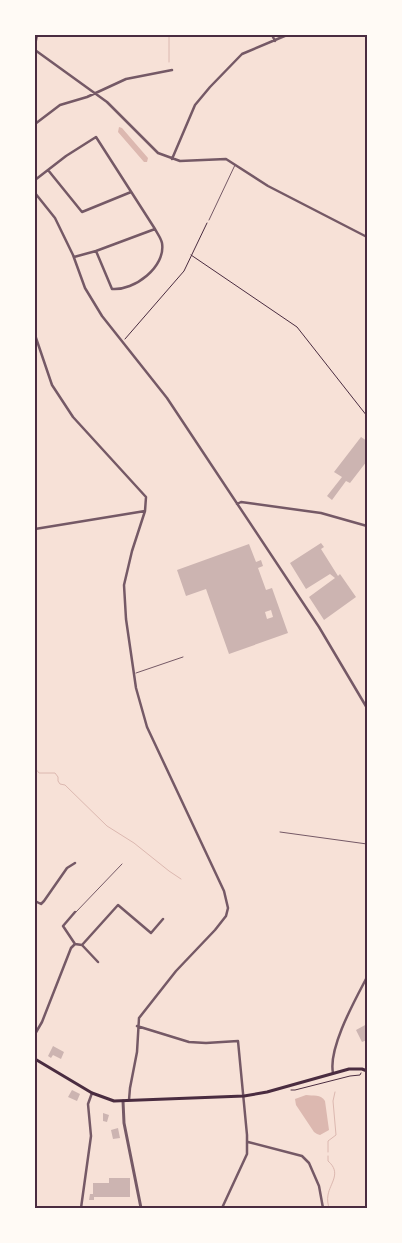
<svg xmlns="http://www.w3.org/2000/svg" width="402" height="1243" viewBox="0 0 402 1243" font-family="'Golos Text',sans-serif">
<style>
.water{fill:#dcb8b0}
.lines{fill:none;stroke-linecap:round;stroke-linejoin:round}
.stream{stroke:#dcb8b0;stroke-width:1}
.building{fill:#ccb4b1;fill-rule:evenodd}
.path{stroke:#4a2c40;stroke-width:1}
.service{stroke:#755966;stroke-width:1}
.minor{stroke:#755966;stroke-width:2.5}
.tertiary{stroke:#755966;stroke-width:3}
.secondary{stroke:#4a2c40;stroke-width:3}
.neatline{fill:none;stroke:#4a2c40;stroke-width:2}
</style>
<rect width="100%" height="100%" fill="#f7e1d7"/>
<path class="water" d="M119,127L122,128L148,158L147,162H144L118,132Z
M306,1095C313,1096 321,1094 325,1101L329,1130L320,1135L317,1134L314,1132L296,1105L295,1099Z"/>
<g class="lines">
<path class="stream" d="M169,35V62
M35,768L39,773H55L58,777V781L60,784L65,785L107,826L134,843L169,871L181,879
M328,1152V1141L336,1135L333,1101L335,1092
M328,1156V1161C342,1173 330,1183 328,1195C327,1200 328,1204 329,1208"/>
</g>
<path class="building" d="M361,437L367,441V461L350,483L346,481L332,500L327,496L342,477L334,472Z
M321,543L324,547L321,549L338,576L340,574L356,597L324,620L309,597L335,578L330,574L306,589L290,563Z
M249,544L256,562L261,560L263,566L258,568L266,590L272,588L288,633L229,654L206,589L186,596L177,570ZM271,610L273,617L267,619L265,612Z
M367,1024V1040L362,1042L356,1030Z
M53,1046L64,1052L61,1059L53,1055L51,1058L48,1056Z
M72,1090L80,1094L77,1101L68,1097Z
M103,1113L109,1115L107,1122L103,1121Z
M118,1128L120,1138L113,1139L111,1130Z
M109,1178H130V1197H94V1200H89L90,1194H93V1183H109Z"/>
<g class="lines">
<path class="path" d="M191,255L297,327L367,416
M125,339L184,271L207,223
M291,1090H295L350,1076L360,1075L361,1073"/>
<path class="service" d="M209,220L235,165
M136,673L183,657
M280,832L367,844
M76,912L122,864"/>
<path class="minor" d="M272,35L275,41
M35,45L37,35
M35,50L107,102L158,153L180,161L226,159L268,186L367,237
M35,124L60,105L87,97L126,79L172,70
M172,159L195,105L210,87L242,54L287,35
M48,170L82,212L131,192
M35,180L66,156L96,137L155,229L96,251L74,257
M35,193L55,218L73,255L85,288L102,316L167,398L319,627L367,708
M96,251L112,289C134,291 166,267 162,243C161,238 157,233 155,229
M35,335L52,385L73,417L146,497L145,511L132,551L124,585L126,619L136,688L147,727L224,891L228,908L226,916L215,930L176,971L139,1018L137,1052L130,1088L129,1100
M237,504L241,502L321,513L367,526
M35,529L145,511
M35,901L41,904L44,901L67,868L75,863
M75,912L63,926L75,944
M82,945L118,905L151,933L163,919
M137,1026L189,1042L206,1043L238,1041L247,1135V1154L222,1208
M35,1034L42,1022L71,948L75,944L82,945L98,962
M333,1073C328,1048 355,1000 367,977
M248,1142L302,1156L309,1163L319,1186L323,1208
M81,1208L91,1136L88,1104L92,1093"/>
<path class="tertiary" d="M123,1101L124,1123L141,1208"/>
<path class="secondary" d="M35,1059L92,1093L114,1101L244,1096L267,1092L349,1069H362L367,1071"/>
</g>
<rect width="402" height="1243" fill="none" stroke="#fffaf5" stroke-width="72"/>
<rect x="36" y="36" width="330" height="1171" class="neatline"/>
</svg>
